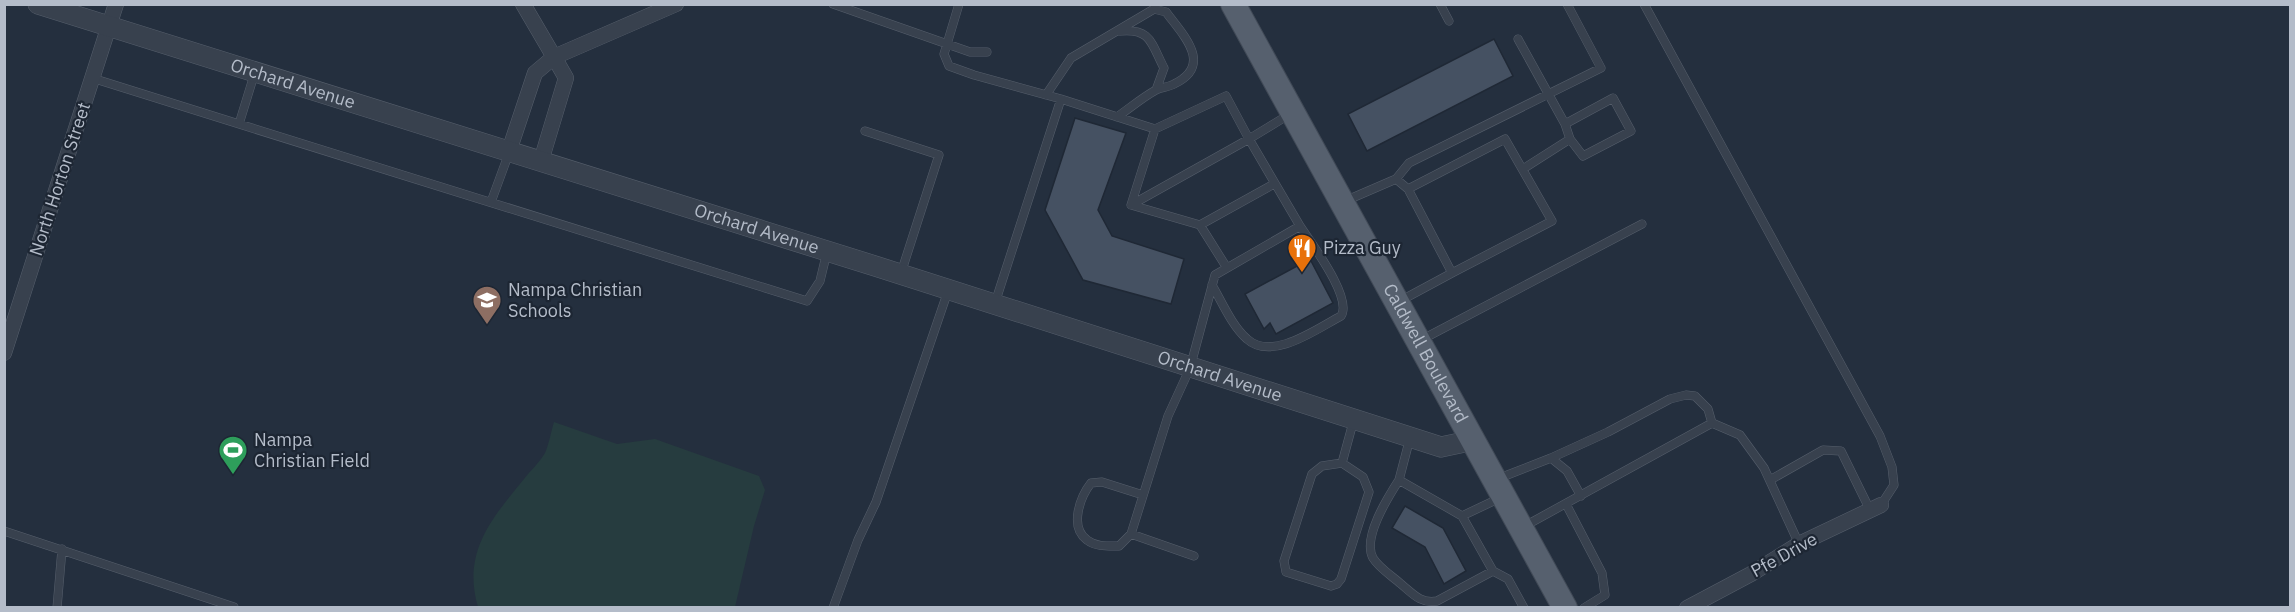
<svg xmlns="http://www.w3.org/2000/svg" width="2295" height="612" viewBox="0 0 2295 612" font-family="'IBM Plex Sans',sans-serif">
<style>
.green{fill:#263c3f}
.building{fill:#455162;stroke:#1f2835;stroke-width:1.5}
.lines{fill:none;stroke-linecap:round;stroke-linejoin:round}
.service-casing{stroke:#565f6c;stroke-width:9}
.minor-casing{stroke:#565f6c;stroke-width:16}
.tertiary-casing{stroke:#565f6c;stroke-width:21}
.primary-casing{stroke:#414a57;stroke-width:26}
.service{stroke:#38414e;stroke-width:8}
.minor{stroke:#38414e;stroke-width:15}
.tertiary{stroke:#38414e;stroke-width:20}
.primary{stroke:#56606e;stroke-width:24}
.labels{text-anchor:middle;stroke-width:4.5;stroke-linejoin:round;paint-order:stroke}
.street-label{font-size:18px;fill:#b4bcc9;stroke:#1d2633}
.poi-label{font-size:18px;fill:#b4bcc9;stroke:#1d2633;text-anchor:start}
</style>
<rect width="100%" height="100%" fill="#242f3e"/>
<path class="green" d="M554,422L617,444L655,439L759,476L765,490L754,526L735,607H478C462,553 491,519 524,479C530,471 540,462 545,453C549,444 551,432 554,422Z"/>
<path class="building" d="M1494,39L1513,76L1367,151L1348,114Z
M1075,118L1126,133L1098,210L1112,236L1184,259L1171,304L1083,280L1045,210Z
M1310,259L1333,303L1276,334L1270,323L1264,329L1245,294Z
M1405,506L1443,528L1466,571L1444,584L1425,547L1392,528Z"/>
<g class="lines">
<g class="service-casing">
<path id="service" d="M833,4L970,52H987
M959,4L944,54L949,66L974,75L1061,99
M1440,4L1449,21
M1644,4L1880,436L1892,467L1894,485L1881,505
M1120,31C1151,28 1151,43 1164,68L1156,90
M1518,39L1565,124L1570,139L1583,156L1631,131L1613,98L1565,124
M255,72L239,124L807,301L820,281L827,252
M92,78L239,124
M1046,95L1071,58L1154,9L1166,12C1183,35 1214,65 1174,84C1169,87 1162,87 1156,90C1143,97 1130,108 1117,117
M1226,96L1249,139L1131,205L1155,129Z
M865,131L939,155L901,273
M1523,169L1570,139
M1396,179L1409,163L1601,68L1567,4
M1408,189L1505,139L1552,221L1452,273
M1345,201L1396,179L1408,189L1452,273L1400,301
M491,202L509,153
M1131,205L1200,225L1274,184
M1200,225L1227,268
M1212,285C1222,302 1232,326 1247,339C1272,362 1318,328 1341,316C1353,298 1311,243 1300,226
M995,303L1061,99L1155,129
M1421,340L1642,224
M1712,423L1740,435L1764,468L1799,544
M1410,438L1399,480L1462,516L1502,497
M1342,463L1322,466L1312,474L1284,561L1286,572L1331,586L1337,584L1341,579L1369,492L1363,477L1342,463L1354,419
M1497,479L1551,458L1567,471L1581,496
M1399,480C1388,497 1362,538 1373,558C1379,568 1392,576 1401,584C1413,594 1421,604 1437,601L1493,571
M1770,480L1823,450L1841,451L1870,510
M1566,504L1602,573L1605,595L1584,608
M1462,516L1493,571L1508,579L1524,608
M1523,527L1712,423L1708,409L1695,396L1686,395L1670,399L1608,432L1551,458
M4,531L234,607
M1131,534L1119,546C1108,546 1096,547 1087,540C1069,527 1080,497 1091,483L1102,482L1143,495
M1194,556L1131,534L1168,416L1190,368L1215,275L1300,226L1249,139L1290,114
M57,608L62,549
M833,608L858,540L876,502L948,291"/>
</g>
<g class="minor-casing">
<path id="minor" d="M523,4L554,57L676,4
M509,151L535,73L554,57L566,78L541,161
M4,353L116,4
M1687,608L1751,574L1799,544L1881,505"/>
</g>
<g class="tertiary-casing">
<g id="tertiary">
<path id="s1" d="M38,4L875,266L1441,447L1474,440"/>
</g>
</g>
<g class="primary-casing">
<g id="primary">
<path id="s2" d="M1233,4C1344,205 1455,406 1565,608"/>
</g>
</g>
<use href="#service" class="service"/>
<use href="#minor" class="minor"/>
<use href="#tertiary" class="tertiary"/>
<use href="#primary" class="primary"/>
</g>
<defs>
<g id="restaurant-pin" transform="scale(1.5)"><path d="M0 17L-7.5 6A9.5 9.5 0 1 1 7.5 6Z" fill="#e8710a" stroke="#1d2633"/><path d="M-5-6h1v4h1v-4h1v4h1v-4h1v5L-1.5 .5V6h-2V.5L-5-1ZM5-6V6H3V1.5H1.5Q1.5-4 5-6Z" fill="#fff"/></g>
<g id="school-pin" transform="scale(1.5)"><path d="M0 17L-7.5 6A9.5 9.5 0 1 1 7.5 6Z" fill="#8d6e63" stroke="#1d2633"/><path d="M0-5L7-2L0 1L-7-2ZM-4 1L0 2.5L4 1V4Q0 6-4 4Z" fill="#fff"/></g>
<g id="stadium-pin" transform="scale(1.5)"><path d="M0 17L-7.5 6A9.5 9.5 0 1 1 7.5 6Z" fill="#2e9e5b" stroke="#1d2633"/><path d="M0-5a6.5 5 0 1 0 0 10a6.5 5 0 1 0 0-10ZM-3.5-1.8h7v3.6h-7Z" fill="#fff"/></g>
</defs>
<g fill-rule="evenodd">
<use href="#restaurant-pin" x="1302" y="248"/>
<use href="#school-pin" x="487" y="300"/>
<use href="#stadium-pin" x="233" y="450"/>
</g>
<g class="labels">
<g class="street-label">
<text dy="6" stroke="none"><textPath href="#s1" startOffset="267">Orchard Avenue</textPath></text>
<text transform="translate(60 179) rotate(-72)" y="6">North Horton Street</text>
<text dy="6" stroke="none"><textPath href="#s1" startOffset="753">Orchard Avenue</textPath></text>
<text dy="6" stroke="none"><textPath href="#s2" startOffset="399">Caldwell Boulevard</textPath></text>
<text dy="6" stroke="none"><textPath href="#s1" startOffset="1239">Orchard Avenue</textPath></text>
<text transform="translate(1784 555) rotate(-29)" y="6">Pfe Drive</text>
</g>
<g class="poi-label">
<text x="1323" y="254">Pizza Guy</text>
<text x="508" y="296">Nampa Christian<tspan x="508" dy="21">Schools</tspan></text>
<text x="254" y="446">Nampa<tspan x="254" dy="21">Christian Field</tspan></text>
</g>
</g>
<rect width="2295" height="612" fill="none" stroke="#b4bcc9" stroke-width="12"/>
</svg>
